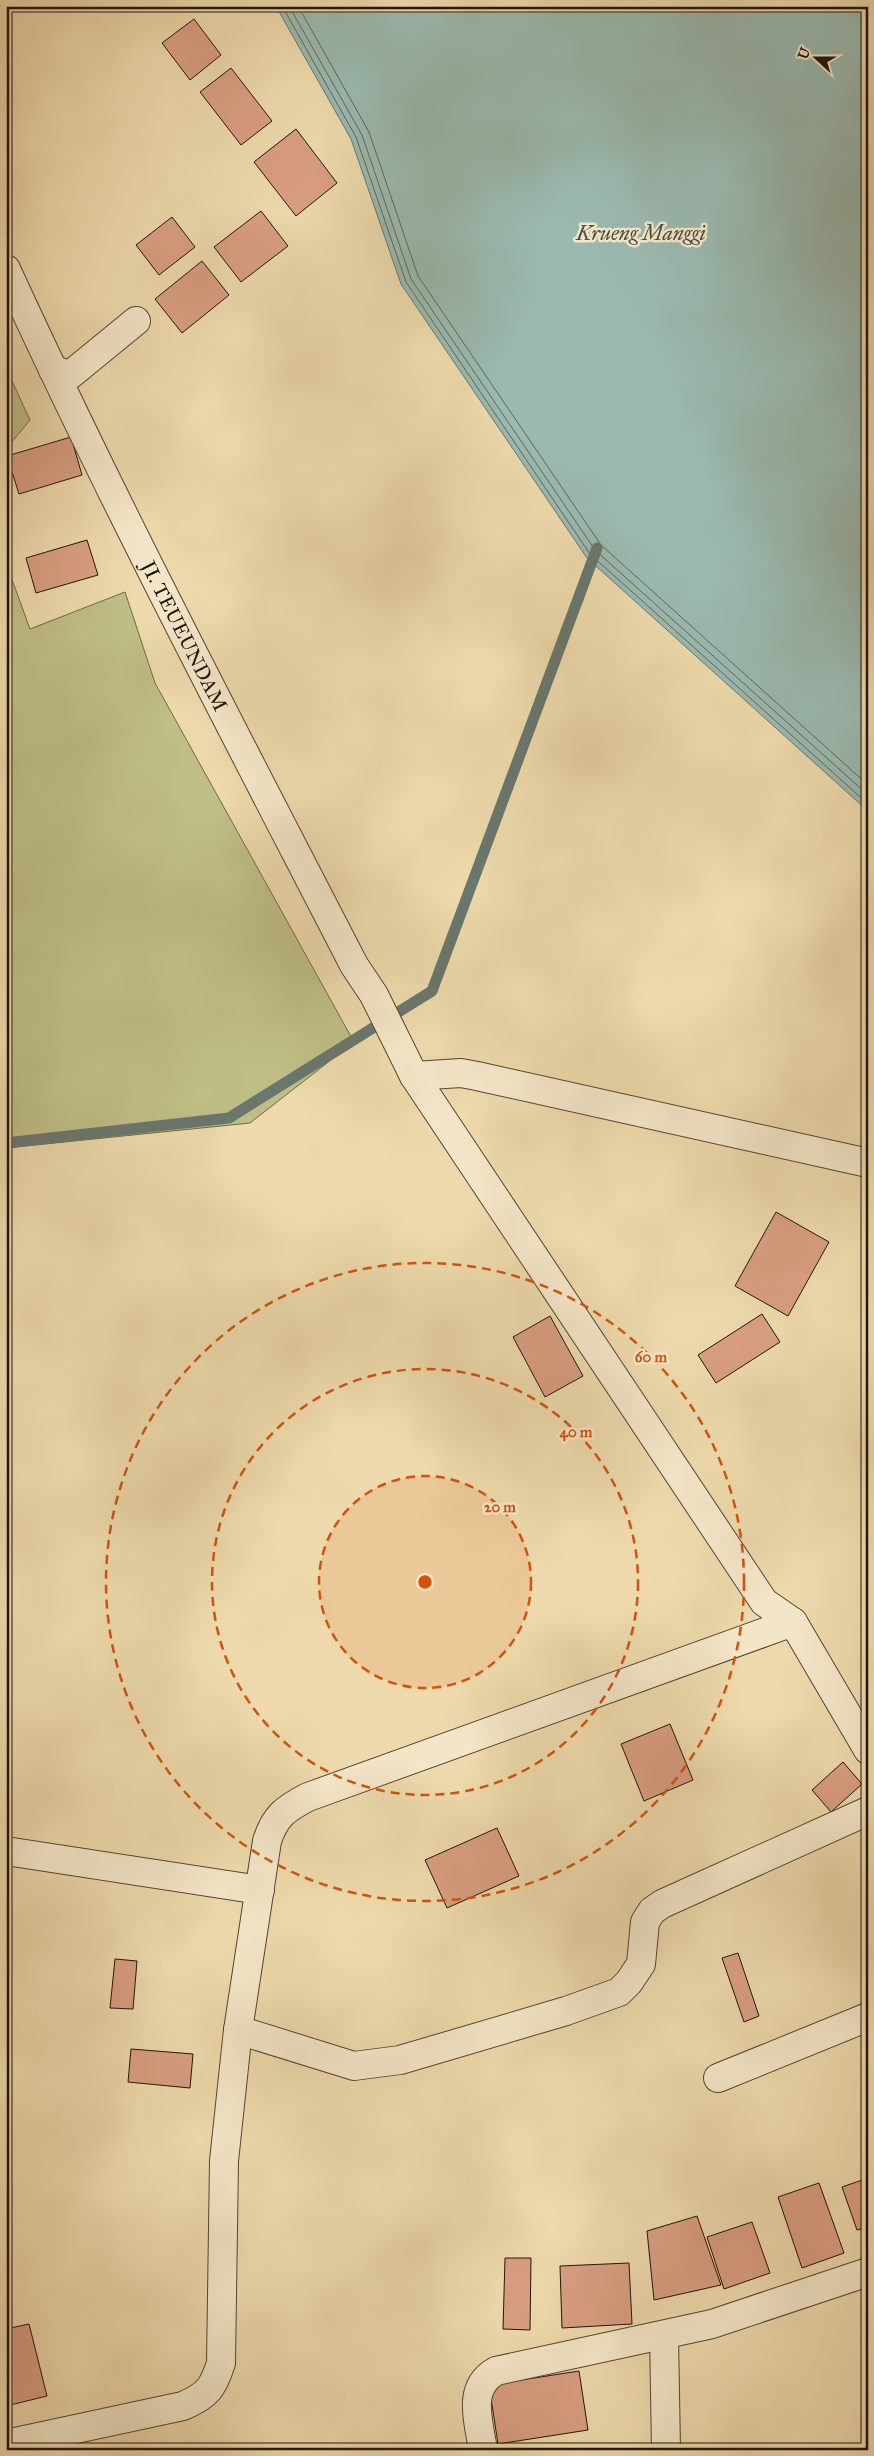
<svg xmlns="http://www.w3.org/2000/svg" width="874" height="2456" viewBox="0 0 874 2456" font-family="'IM FELL Great Primer',serif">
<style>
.green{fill:#bebe85;stroke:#6f6948}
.water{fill:#9ab9af;stroke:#69776d}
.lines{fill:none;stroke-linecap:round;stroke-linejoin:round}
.shore{stroke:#5d665c;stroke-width:1}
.stream{stroke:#69776d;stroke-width:11}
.building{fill:#d99e82;stroke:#20140a}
.minor-casing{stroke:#534532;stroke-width:30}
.minor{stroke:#f3e6c8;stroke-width:28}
.ring{fill:none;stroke:#d4520c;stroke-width:2.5;stroke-dasharray:9 6}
.labels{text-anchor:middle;stroke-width:5;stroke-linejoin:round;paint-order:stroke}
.street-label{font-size:20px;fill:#20140a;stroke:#f3e6c8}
.water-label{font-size:21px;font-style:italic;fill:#4b4e44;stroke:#f3e6c8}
.centre{fill:#d4520c;stroke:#f3e6c8;stroke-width:2.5}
.ring-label{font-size:15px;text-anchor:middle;font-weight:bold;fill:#d4520c;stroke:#f3e6c8;stroke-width:5;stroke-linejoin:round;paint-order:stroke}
</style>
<rect width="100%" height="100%" fill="#edd9ab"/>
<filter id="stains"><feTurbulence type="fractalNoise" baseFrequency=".004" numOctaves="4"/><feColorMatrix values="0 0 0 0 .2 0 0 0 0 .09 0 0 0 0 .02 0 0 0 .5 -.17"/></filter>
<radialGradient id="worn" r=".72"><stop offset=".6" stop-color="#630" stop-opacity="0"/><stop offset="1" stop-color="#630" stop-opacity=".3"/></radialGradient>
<path class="green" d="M6,368L30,420L6,449Z
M6,563L30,629L125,592L155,683L354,1042L250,1123L6,1148Z"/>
<path class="water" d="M274,6H868V811L587,558L401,284L351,139L277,8Z"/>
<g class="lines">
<path class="shore" d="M282,6L356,137L406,282L590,554L868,804
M289,6L362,135L411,279L595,550L868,795
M298,6L369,132L418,276L601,545L868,785"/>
<path class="stream" d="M6,1143L229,1118L432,991L597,548"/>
</g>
<path class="building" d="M194,19L221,55L190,80L162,43Z
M231,68L272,121L241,145L200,92Z
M296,129L337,183L296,216L254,162Z
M261,211L288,246L241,282L214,247Z
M172,217L195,247L159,275L136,245Z
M202,261L229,295L182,333L155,299Z
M71,437L82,475L19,494L7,456Z
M87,540L98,575L36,593L26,558Z
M776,1212L829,1242L788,1316L735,1286Z
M762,1314L780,1342L716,1383L698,1355Z
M550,1316L583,1376L545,1397L513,1337Z
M670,1724L693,1780L644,1801L621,1744Z
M843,1762L862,1784L831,1812L812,1790Z
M497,1828L519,1876L447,1908L425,1860Z
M738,1953L759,2016L744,2022L722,1958Z
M115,1959L137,1961L133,2009L110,2008Z
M131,2049L193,2054L190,2088L128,2082Z
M868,2178V2227L857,2230L842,2187Z
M819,2183L844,2253L802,2268L778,2197Z
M697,2216L721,2285L654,2300L647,2231Z
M752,2222L770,2273L724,2289L707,2237Z
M505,2258H531L530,2330L503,2329Z
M629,2263L632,2324L562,2328L560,2266Z
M29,2324L47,2396L6,2406V2329Z
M579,2371L588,2430L498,2444L489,2385Z"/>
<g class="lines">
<g class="minor-casing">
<g id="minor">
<path id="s1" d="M6,269C114,505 235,734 354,965L374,995L414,1076L764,1602L793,1622L868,1750"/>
<path d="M53,370L70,375L136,321"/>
<path d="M414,1076L461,1073L477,1076L868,1163"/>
<path d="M6,1851L260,1890"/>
<path d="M238,2030L354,2066L400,2060L566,2011L619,1992L629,1982L641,1964L645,1922L652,1911L662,1904L868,1811"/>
<path d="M718,2078L868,2017"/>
<path d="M664,2335L666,2450"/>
<path d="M6,2444L183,2406C208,2395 213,2388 221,2363L224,2161L238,2030L267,1841C275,1816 285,1809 308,1797L793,1622"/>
<path d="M483,2450C479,2422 466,2388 496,2371L712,2324L868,2272"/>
</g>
</g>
<use href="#minor" class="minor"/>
</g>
<circle cx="425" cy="1582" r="106" fill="#d4520c" fill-opacity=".12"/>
<g class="ring">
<circle cx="425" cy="1582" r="106"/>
<circle cx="425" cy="1582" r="213"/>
<circle cx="425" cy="1582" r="319"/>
</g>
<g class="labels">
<g class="street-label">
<text dy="7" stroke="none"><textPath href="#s1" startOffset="408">JI. TEUEUNDAM</textPath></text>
</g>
<g class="water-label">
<text x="641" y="240">Krueng Manggi</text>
</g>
</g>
<circle cx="425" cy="1582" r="8" class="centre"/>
<g class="ring-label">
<text x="651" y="1362">60 m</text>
<text x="576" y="1437">40 m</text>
<text x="500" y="1512">20 m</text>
</g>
<rect width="874" height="2456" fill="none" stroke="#edd9ab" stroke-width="25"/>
<rect x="8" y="8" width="859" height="2441" fill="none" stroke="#20140a" stroke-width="2.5"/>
<rect x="12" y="12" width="849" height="2431" fill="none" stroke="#20140a"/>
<g transform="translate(816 58) rotate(291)" stroke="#f3e6c8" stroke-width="4" paint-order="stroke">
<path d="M0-4L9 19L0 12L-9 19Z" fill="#20140a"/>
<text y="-8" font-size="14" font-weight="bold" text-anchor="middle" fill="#20140a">U</text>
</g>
<rect width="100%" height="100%" filter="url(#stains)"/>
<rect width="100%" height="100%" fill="url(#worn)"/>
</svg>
